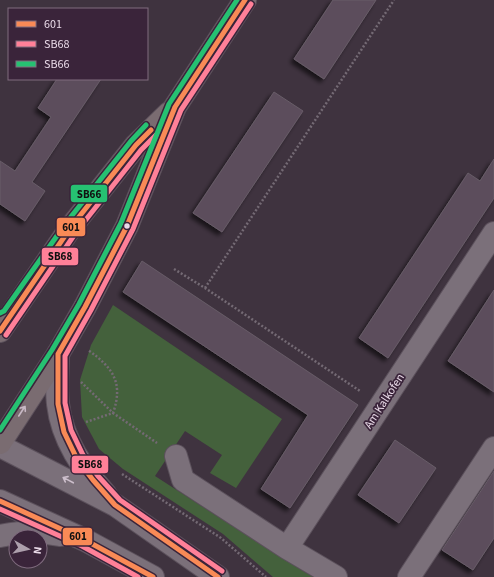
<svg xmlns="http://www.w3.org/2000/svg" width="494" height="577" viewBox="0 0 494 577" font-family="'Source Sans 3',sans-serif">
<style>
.green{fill:#44613c}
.building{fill:#5c4d5c;stroke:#685d68;filter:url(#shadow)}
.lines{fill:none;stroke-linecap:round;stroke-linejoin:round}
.minor-casing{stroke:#5c515c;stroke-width:24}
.tertiary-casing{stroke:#5c515c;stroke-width:24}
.primary-casing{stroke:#5c515c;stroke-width:24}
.path{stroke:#746a74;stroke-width:2.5;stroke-dasharray:2 2;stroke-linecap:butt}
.minor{stroke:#7b707a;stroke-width:22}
.tertiary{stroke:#7b707a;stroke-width:22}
.primary{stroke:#7a6c71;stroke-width:22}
.bus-1-casing{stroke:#3a243a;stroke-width:8}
.bus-2-casing{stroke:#3a243a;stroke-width:8}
.bus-3-casing{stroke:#3a243a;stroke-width:8}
.bus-1{stroke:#f98a56;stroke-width:5}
.bus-2{stroke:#ff8098;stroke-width:5}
.bus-3{stroke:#26c172;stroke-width:5}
.oneway{stroke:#c7b8c4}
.oneway2{stroke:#cdbfcc}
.bus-dot{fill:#e8d9e7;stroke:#3a243a;stroke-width:1.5}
.labels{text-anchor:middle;stroke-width:3.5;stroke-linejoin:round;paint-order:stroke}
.street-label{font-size:12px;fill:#e8d9e7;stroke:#3a243a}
.line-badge{stroke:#3a243a;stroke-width:1.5}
.pale-badge-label{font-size:11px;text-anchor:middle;font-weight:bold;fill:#111}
</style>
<defs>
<filter id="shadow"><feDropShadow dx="-3.5" dy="3.5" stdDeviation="2" flood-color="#0009"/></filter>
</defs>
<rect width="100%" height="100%" fill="#3f333f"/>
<path class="green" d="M113,305L282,419L236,488L210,473L222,455L185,431L155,476L274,553L313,577H273L223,534L123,469L99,449L82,417L80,380L91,345Z"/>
<path class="building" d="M333,0H376L324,79L294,59Z
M57,79H101L32,182L45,191L25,221L0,204V161L15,171L51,117L38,108Z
M274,92L303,111L222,232L193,213Z
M494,159V198L388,358L359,338L468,173L480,181Z
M142,261L358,405L290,508L261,489L308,415L123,292Z
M494,290V392L448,361Z
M395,440L436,468L399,523L358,495Z
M494,471V538L473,570L442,550Z"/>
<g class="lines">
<g class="minor-casing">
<path id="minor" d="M176,456L183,480L287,548L336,577
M287,548L494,233
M409,577L494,448"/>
</g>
<g class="tertiary-casing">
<path id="tertiary" d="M58,354C58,370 56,387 58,404C62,440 83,469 106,495
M0,446L115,505L218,577
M0,501L85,540L153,577
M0,536C20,532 40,531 60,535"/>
</g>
<g class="primary-casing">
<path id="primary" d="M0,331L71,227L136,145L169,113
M0,443L58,354L85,307L127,226L175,107L245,0"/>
</g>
<path class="path" d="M174,269L205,288L360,391
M205,288L394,0
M81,382L113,413C124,382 112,367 88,350
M86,422L113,413L157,443
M122,474L221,538L266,577"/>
<use href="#minor" class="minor"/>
<use href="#tertiary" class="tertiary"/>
<use href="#primary" class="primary"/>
<g class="bus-1-casing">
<path id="bus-1" d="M0,331L71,227L136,145L151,130
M0,501L85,540L153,577
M218,577L115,505L93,480L77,459L64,432L58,404V354L85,307L127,226L175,107L245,0"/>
</g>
<g class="bus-2-casing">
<path id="bus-2" d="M6,335L77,231L141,150L156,135
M0,509L82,546L138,577
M222,571L120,500L98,476L83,455L71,430L65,403V356L91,310L133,229L181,110L251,4"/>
</g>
<g class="bus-3-casing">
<path id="bus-3" d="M0,313L4,311L66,223L131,141L146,125
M0,430L52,350L79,304L121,223L169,104L237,0"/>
</g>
<use href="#bus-1" class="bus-1"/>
<use href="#bus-2" class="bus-2"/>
<use href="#bus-3" class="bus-3"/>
</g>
<defs><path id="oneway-shaft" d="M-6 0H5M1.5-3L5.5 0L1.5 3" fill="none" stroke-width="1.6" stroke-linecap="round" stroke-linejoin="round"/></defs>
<use class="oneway" href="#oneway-shaft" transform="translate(22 411) rotate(-57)"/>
<use class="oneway2" href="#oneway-shaft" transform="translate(68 480) rotate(-152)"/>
<circle class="bus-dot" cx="127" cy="226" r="3.5"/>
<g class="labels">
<g class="street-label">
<text transform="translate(384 401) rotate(-57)" y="4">Am Kalkofen</text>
</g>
</g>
<g class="line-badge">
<rect x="70" y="184" width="38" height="19" rx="4" fill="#26c172"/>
<rect x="56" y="217" width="30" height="20" rx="4" fill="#f98a56"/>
<rect x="41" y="247" width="38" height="19" rx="4" fill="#ff8098"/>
<rect x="71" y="455" width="38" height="19" rx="4" fill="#ff8098"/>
<rect x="62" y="527" width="31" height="19" rx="4" fill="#f98a56"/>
</g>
<g class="pale-badge-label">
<text x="89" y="198">SB66</text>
<text x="71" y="231">601</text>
<text x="60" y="260">SB68</text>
<text x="90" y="468">SB68</text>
<text x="78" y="540">601</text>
</g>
<rect x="8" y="8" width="140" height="72" fill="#3a243a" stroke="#806c7f"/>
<rect x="16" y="21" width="20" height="6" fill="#f98a56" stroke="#806c7f"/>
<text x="44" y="28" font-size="12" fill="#e8d9e7">601</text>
<rect x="16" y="41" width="20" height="6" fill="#ff8098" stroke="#806c7f"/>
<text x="44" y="48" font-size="12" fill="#e8d9e7">SB68</text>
<rect x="16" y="61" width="20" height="6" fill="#26c172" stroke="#806c7f"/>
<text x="44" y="68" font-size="12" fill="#e8d9e7">SB66</text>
<g transform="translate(28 549) rotate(98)"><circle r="19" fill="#3a243a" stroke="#806c7f"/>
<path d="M0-3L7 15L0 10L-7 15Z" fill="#ad9fac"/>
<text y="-6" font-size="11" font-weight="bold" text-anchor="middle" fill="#e8d9e7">N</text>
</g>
</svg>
